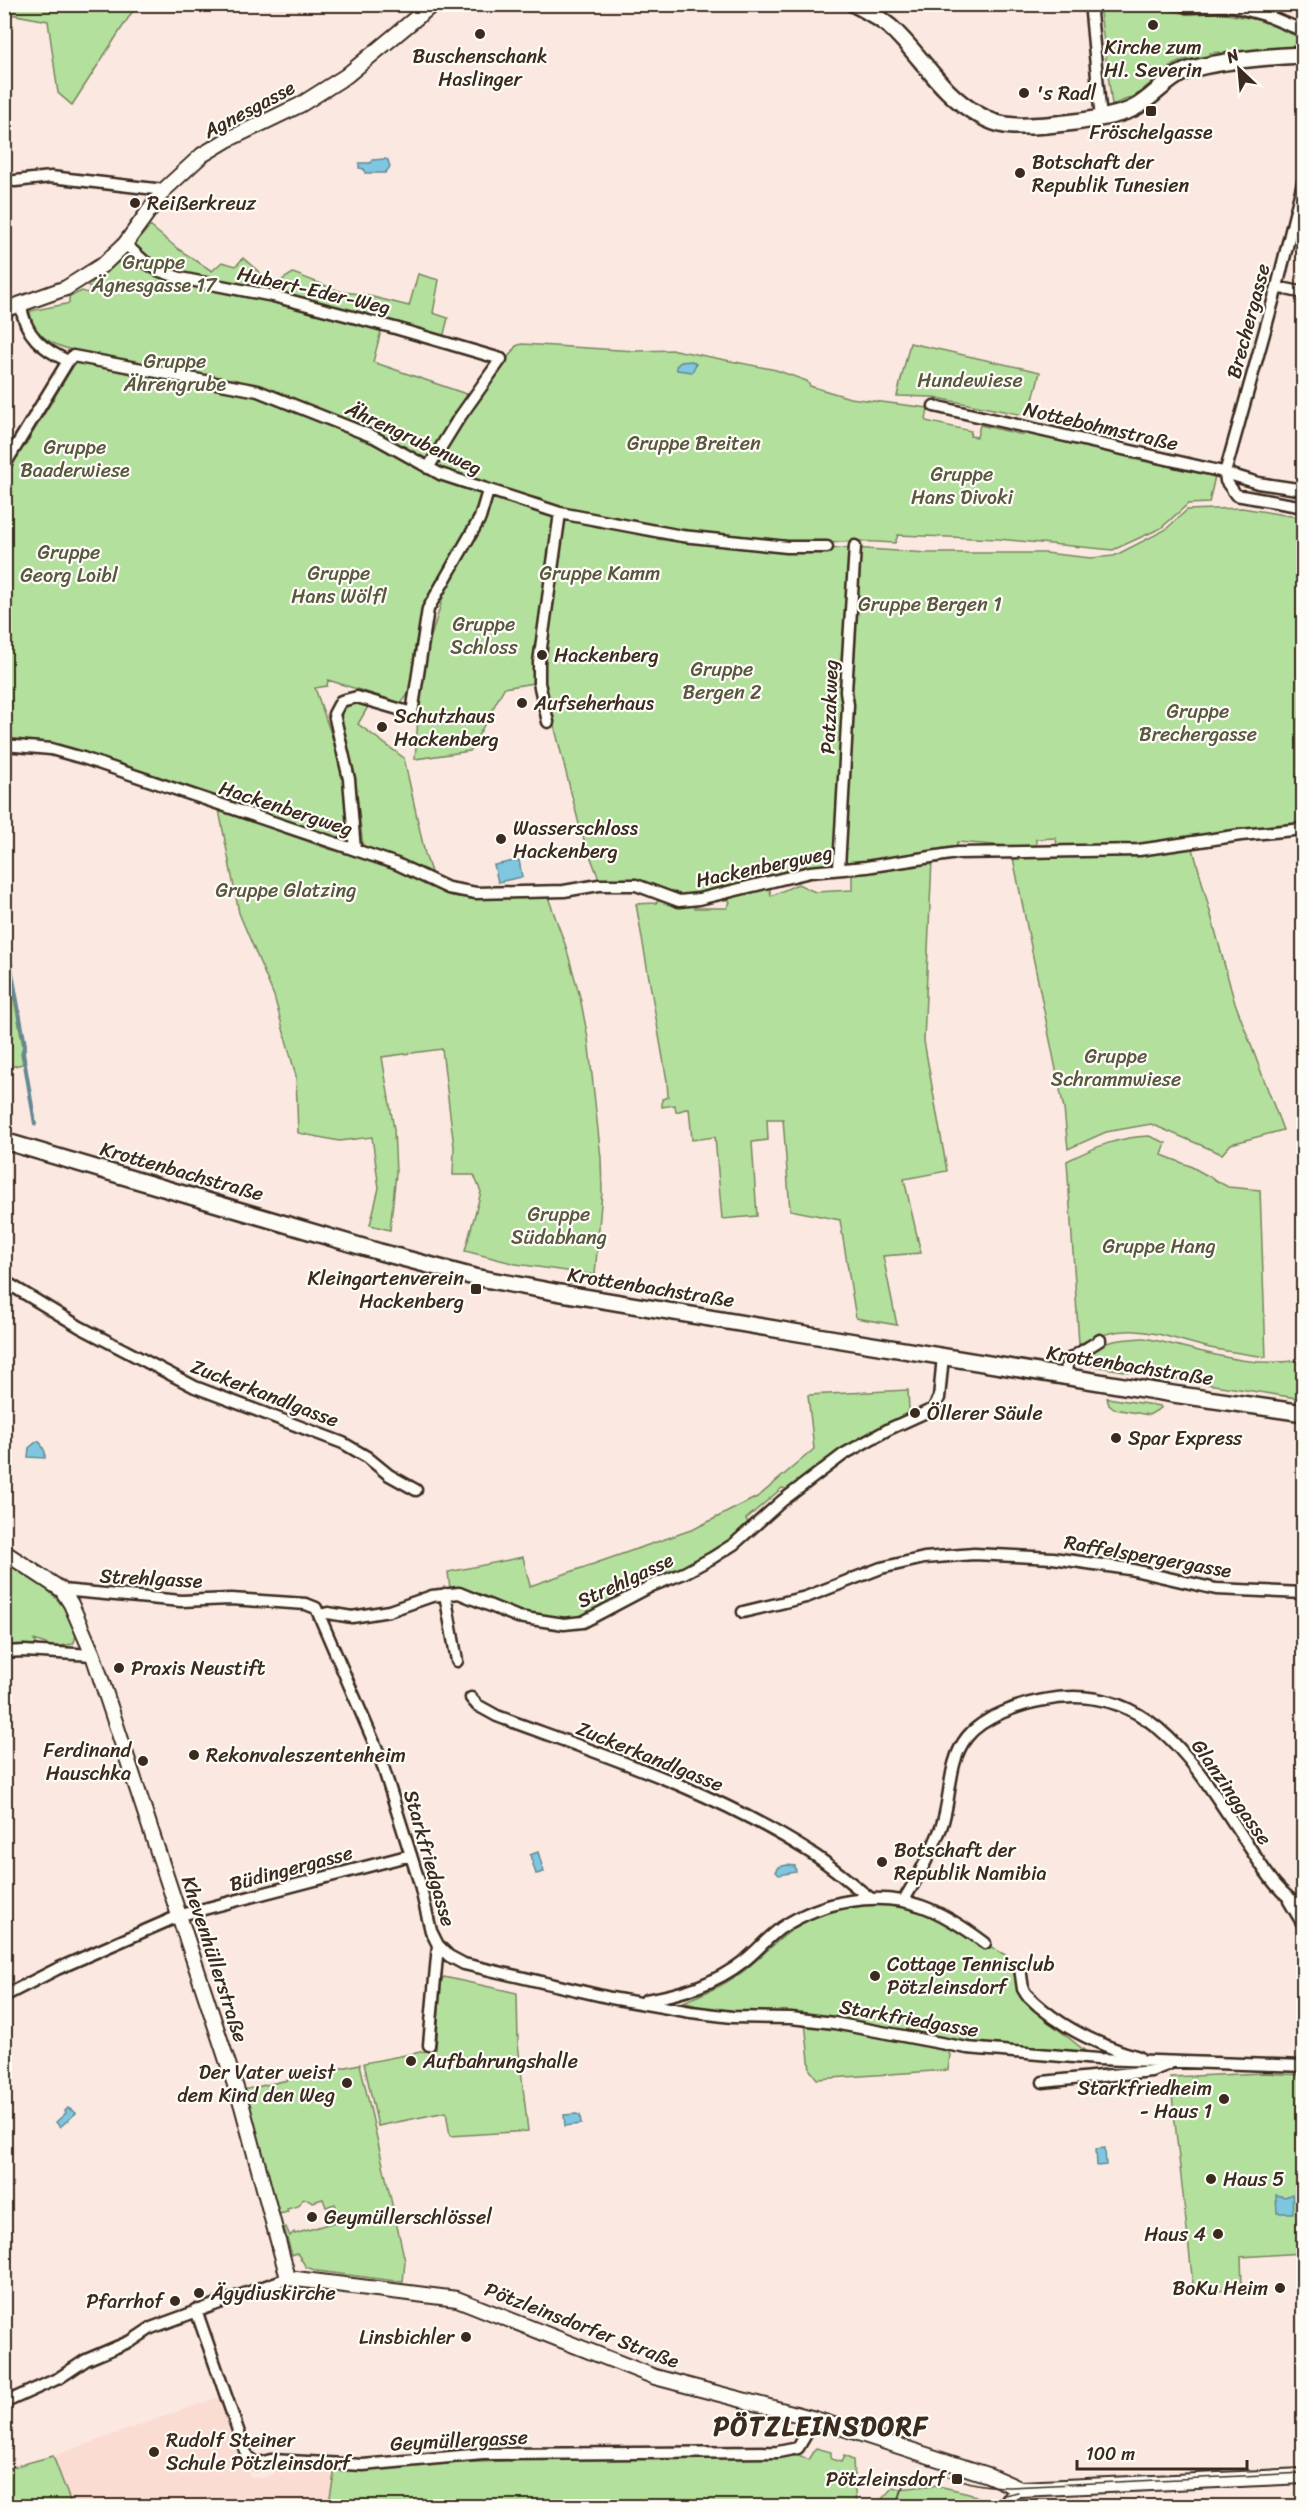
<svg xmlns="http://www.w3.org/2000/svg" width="1308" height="2511" viewBox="0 0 1308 2511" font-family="Sriracha,sans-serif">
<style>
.built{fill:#fadcd2}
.green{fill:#b4e09e;stroke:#78855e;stroke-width:1.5}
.water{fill:#7fc7e0;stroke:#648892;stroke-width:1.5}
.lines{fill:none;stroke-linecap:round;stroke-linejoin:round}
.stream{stroke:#648892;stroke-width:4}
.minor-casing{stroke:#3b2a1e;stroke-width:15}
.tertiary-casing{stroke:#3b2a1e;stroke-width:18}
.secondary-casing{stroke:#3b2a1e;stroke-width:20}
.minor{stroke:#fdfcf7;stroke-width:10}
.tertiary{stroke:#fdfcf7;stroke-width:14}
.secondary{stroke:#fdfcf7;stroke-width:15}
.tram{stroke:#3b2a1e;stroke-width:1.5}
.poi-dot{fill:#3b2a1e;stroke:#fdfcf7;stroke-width:2}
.labels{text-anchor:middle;stroke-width:4.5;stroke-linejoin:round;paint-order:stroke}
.poi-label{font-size:20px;fill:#3b2a1e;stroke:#fdfcf7;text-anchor:start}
.street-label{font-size:20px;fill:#3b2a1e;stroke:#fdfcf7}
.park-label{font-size:20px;fill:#59583e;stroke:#fdfcf7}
.district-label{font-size:26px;font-weight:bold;letter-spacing:1.5px;fill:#3b2a1e;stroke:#fdfcf7}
</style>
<rect width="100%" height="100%" fill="#fbe9e1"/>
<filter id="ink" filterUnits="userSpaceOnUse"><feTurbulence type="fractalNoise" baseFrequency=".0167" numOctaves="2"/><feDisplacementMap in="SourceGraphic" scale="12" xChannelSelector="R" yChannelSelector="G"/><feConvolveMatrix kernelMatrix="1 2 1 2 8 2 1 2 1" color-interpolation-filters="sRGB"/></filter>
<g filter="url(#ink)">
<path class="built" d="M224,2395L250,2477L260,2478L273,2474L277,2468L312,2465L335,2469L339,2506H72L53,2456Z"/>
<path class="green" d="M4,5L5,4L182,5L136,6L72,105L58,93L48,21L5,13Z
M1106,6L1159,7L1186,14L1216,12L1259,20L1303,39V48L1221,56L1220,52L1210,53V57L1184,60L1173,65L1135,96L1112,105L1100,12Z
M150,226L178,249L212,271L222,262L236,266L243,258L274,285L293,273L342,292L361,294L409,306L418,274L439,280L433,313L448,318L443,338L382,327L373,362L469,395L426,461L407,450L339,418L342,428L449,483L550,513L553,520L536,643L533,683L504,688L470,751L415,759L422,666L451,571L462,550L458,545C437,581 418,614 414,656C412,676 417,687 401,703L328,680L327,686L315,688L337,751L344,782L349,839L346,843L51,742L5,740V470L20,448L24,447L77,360L79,352C55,346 33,338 30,311L66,304L69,303V297L82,291L88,293L90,288L88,286L122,259Z
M910,343L1040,372L1029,416L932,397L897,396Z
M522,344L636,351L675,350L776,370L807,381L810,386L850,398L928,408L926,421L971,431L970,436L977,437L980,425L1023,435L1025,431L1132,457L1131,459L1138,460L1215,476L1209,503L1188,504L1161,528L1113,550L998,539L898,535L895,543L858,541L798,545L694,534L568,511L541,502V499L473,482L436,468V465L456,430L516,346Z
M1242,508L1303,518V826L1144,846L1057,847L1056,838L1036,839V848L957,842V848L932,859L924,1041L947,1171L904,1179L921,1253L883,1256L897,1325L856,1318L840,1220L790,1210L783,1119H767L768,1140L752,1142L757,1216L722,1219L715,1137L692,1140L689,1108L676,1112L675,1105L662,1107V1099L668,1097L667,1081L636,904L656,903L659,900L668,903L691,902L695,908H727L730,902L723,896L769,885L771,896L798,884L815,892L852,890V871L719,890L718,888L682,896L599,879L581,832L544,685V644L565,517L657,535V539L677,542L678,539L787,553L788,550L852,548L928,553H1045L1091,558L1114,556L1165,530L1187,510Z
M358,703L369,705L358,724L404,758L425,854L433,878L363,846L355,781L341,726L342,712L349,705Z
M219,810L329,849L398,868L446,894L458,897L491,899L548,897L566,947L580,997L588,1038L601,1158L602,1192L595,1275L516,1264L465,1251L481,1192L474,1175H453L454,1147L442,1049L382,1057L394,1129L396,1173L390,1230L370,1225L379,1188L372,1137L339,1141L298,1133L296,1076L274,996L239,913Z
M1192,845L1234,1000L1283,1130L1231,1144L1222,1154L1151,1124L1106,1132L1068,1149L1064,1109L1012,853Z
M4,945L23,1046L21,1053L23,1064L5,1068Z
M1149,1136L1166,1143L1162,1155L1190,1166L1228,1187L1260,1190L1266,1357C1248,1354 1229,1352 1210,1348C1158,1336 1132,1318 1079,1344L1067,1161C1095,1147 1118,1137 1149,1136Z
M1144,1338C1196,1348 1251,1371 1303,1359V1399L1087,1365L1085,1357C1097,1340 1125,1339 1144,1338Z
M908,1390L909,1410L903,1419L790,1490L782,1488L746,1519L751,1527L724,1547L584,1618C536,1626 494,1605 450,1589L448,1572L523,1557L530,1586L694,1529L759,1496L814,1449L808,1395Z
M1107,1398L1160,1406L1161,1408L1149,1415L1114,1409L1109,1405Z
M4,1561C34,1579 55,1589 72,1621C75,1629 78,1636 73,1644L54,1647L34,1640L38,1646H5Z
M873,1902L901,1904L950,1924L1009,1957L1022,2000L1085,2051L983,2046L812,2014L722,2013L683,2002C707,1992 733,1982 752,1964C770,1949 785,1932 806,1921C826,1909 851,1907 873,1902Z
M444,1977L517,1993L518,2043L528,2131L450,2136L446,2112L378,2126L364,2063L436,2049L441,1980Z
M805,2022L946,2049L950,2055L948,2070L817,2079L810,2070Z
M360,2064L405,2261L403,2282L317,2271L306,2267L297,2253L292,2255L284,2228L286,2227L290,2236L294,2232L295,2234L341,2220L335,2204L326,2207L323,2199L313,2202L307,2199L302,2200L298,2206L287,2209L288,2212L279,2214L243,2090Z
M1263,2073L1303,2075V2253L1241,2257L1242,2288L1194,2294L1170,2077Z
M816,2448L831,2452V2459L841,2462L844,2456L853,2460L856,2506H335L330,2497L335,2469L541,2459L801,2456L809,2460Z
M53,2456L72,2506H5V2469Z
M934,2485L969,2493L990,2506H879V2502L893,2487L901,2489Z"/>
<path class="water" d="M385,159L388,160L390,167L385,173H365L364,169L359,168V163H371L372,160Z
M692,361L696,364L692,372L677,370L676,366L681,362Z
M519,860L522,877L498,882L494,865Z
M36,1442H40L45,1452V1458L28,1457L29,1448Z
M538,1852L544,1872L536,1874L530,1855Z
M787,1865L795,1866L796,1872L779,1875L776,1872L779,1867Z
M68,2108L76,2113L60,2127L56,2122L66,2113L65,2111Z
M576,2114L580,2115L581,2124L565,2126L564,2115Z
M1105,2148L1106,2165L1097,2166L1096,2149Z
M1292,2194L1293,2213H1277L1276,2195L1285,2197Z"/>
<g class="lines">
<path class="stream" d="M4,929L25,1045L23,1053L35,1124"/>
<g class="minor-casing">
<path id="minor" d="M1095,4L1091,13L1101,119
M1183,4L1187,7L1232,6L1265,15L1304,31
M1304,178L1277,287L1225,473L1226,481L1236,495L1304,507
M15,181L51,177L164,190
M125,244L145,262L160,271L180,278L273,296L395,328L501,359L457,421L428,468
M1277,287L1304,293
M21,306C25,335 42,349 68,361
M934,406L1219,471L1258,483L1304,490
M4,466L68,361L73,356L258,391L374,437L440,474L560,513L682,536L787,547H827
M548,722L539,683V662L560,513
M4,745L51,749L83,758L397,864L448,888L476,893L564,891L599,885H636L679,901L699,899L810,872L866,867L957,853L1139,850L1241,835L1304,829
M355,850L349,779L334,714L341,701L357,697L412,713L428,609L480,518L488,491
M839,868L848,705L846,691L855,546
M4,1281L80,1327L195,1387L343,1443L367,1457L389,1475L416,1490
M1065,1376L1068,1360L1100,1340
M62,1590L181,1601L231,1599L306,1604L316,1608L379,1754L419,1881L431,1931L438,1945L449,1956L464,1964L611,1998L691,2012L732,2017L791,2018L834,2023L967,2048L1097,2059L1304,2066
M445,1594L457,1661
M743,1612L806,1597L881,1568L924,1558L974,1554L1053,1558L1129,1569L1216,1589L1304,1593
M320,1615L328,1613L352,1617L389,1611L432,1596L459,1593L518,1617L564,1624L583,1622L651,1586L684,1573L712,1558L734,1544L782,1501L844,1454L889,1429L933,1409L939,1398L943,1356
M4,1652L24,1651L93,1655
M471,1698L477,1705L497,1716C603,1755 712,1790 808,1851C830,1864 849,1882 870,1898
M904,1900C918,1877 931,1853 941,1828C952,1798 947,1762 967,1737C983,1717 1020,1704 1044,1700C1153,1679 1199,1772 1250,1848C1265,1871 1278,1894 1304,1908
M1289,1901L1304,1926
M1020,1968L1023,1989L1026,1994C1057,2026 1097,2045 1139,2057
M4,1996L57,1969L181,1915L411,1855
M646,2000C681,1994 715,1984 744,1961C757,1951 767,1938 781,1928C802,1914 825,1905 850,1901C906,1892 941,1910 985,1943
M429,2045L438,1945
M1043,2082L1151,2071L1169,2064
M196,2310L247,2456L256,2464L271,2460L363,2465L483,2454L778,2452L798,2448L815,2419
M4,2403L59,2378L86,2360L133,2340L151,2328L288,2278
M1005,2506L1009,2497L1020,2489"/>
</g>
<g class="tertiary-casing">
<path id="tertiary" d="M4,310L66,288L104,264L125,244L164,190L202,155L227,140L300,105L346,76L433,4
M4,1552L62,1590L71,1604L93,1655L242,2106L288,2278L457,2299L655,2377L815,2419L988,2475L1020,2489L1304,2476"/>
</g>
<g class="secondary-casing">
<path id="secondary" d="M854,4C866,10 879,18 889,26C922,55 939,93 979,115C986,119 997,124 1005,125C1031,129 1111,120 1134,108C1153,98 1166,79 1186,71C1213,61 1274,56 1304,55
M4,1141L380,1252L474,1277L555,1292L799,1333L1173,1394L1304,1413"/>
</g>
<use href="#minor" class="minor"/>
<use href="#tertiary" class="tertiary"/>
<use href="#secondary" class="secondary"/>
<path class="tram" d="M898,2506C903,2459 943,2476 972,2483C985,2486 997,2487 1010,2487L1304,2473
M989,2506L1004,2495L1018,2492"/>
</g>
</g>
<g class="poi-dot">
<circle cx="1153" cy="25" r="6"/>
<circle cx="480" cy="34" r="6"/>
<circle cx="1024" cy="93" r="6"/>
<rect x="1145" y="105" width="12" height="12" rx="3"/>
<circle cx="1020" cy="173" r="6"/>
<circle cx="135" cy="203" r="6"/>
<circle cx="542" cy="655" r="6"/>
<circle cx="522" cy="703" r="6"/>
<circle cx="382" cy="727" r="6"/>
<circle cx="501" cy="839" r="6"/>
<rect x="470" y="1283" width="12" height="12" rx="3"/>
<circle cx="915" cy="1413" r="6"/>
<circle cx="1116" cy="1438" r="6"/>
<circle cx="119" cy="1668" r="6"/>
<circle cx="194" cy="1755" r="6"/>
<circle cx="143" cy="1761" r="6"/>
<circle cx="882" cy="1862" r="6"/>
<circle cx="875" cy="1976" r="6"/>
<circle cx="411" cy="2061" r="6"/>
<circle cx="347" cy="2083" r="6"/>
<circle cx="1224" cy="2099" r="6"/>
<circle cx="1211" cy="2179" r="6"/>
<circle cx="312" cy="2217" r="6"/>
<circle cx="1218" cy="2234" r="6"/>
<circle cx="1280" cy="2288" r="6"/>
<circle cx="199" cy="2293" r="6"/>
<circle cx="175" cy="2301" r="6"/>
<circle cx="466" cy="2337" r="6"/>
<circle cx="154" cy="2452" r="6"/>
<rect x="951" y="2473" width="12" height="12" rx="3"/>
</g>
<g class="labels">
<g class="poi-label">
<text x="1153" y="54" text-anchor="middle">Kirche zum<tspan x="1153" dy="23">Hl. Severin</tspan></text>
<text x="480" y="63" text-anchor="middle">Buschenschank<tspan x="480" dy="23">Haslinger</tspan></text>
<text x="1036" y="100">'s Radl</text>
<text x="1151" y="139" text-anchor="middle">Fröschelgasse</text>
<text x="1032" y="169">Botschaft der<tspan x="1032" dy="23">Republik Tunesien</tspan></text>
<text x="147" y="210">Reißerkreuz</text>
<text x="554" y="662">Hackenberg</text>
<text x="534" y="710">Aufseherhaus</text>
<text x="394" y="723">Schutzhaus<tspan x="394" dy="23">Hackenberg</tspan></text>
<text x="513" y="835">Wasserschloss<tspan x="513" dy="23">Hackenberg</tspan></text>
<text x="464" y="1285" text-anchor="end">Kleingartenverein<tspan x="464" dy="23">Hackenberg</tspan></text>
<text x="927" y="1420">Öllerer Säule</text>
<text x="1128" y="1445">Spar Express</text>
<text x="131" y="1675">Praxis Neustift</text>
<text x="131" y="1757" text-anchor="end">Ferdinand<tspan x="131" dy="23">Hauschka</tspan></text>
<text x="206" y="1762">Rekonvaleszentenheim</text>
<text x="894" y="1857">Botschaft der<tspan x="894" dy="23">Republik Namibia</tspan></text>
<text x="887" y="1971">Cottage Tennisclub<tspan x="887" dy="23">Pötzleinsdorf</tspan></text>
<text x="423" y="2068">Aufbahrungshalle</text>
<text x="335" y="2079" text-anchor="end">Der Vater weist<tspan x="335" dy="23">dem Kind den Weg</tspan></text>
<text x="1212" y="2095" text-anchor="end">Starkfriedheim<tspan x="1212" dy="23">- Haus 1</tspan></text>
<text x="1223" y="2186">Haus 5</text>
<text x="324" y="2224">Geymüllerschlössel</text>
<text x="1206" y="2241" text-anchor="end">Haus 4</text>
<text x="1268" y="2295" text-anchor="end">BoKu Heim</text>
<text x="211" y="2300">Ägydiuskirche</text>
<text x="163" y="2308" text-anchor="end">Pfarrhof</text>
<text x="454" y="2344" text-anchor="end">Linsbichler</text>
<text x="166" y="2447">Rudolf Steiner<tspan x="166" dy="23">Schule Pötzleinsdorf</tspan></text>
<text x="945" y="2486" text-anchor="end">Pötzleinsdorf</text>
</g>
<g class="street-label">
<text transform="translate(249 109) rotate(-28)" y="7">Agnesgasse</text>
<text transform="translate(314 290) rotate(13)" y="7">Hubert-Eder-Weg</text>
<text transform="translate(1248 321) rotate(-75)" y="7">Brechergasse</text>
<text transform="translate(1101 426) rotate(13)" y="7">Nottebohmstraße</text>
<text transform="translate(414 438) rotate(25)" y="7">Ährengrubenweg</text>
<text transform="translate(829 707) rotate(-88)" y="7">Patzakweg</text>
<text transform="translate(286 808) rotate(18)" y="7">Hackenbergweg</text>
<text transform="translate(764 866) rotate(-12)" y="7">Hackenbergweg</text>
<text transform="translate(182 1171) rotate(16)" y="7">Krottenbachstraße</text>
<text transform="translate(651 1287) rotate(9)" y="7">Krottenbachstraße</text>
<text transform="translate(1130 1365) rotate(9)" y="7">Krottenbachstraße</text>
<text transform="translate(265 1393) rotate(21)" y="7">Zuckerkandlgasse</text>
<text transform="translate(1148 1556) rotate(10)" y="7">Raffelspergergasse</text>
<text transform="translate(151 1578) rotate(3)" y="7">Strehlgasse</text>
<text transform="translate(625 1580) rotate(-25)" y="7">Strehlgasse</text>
<text transform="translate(650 1756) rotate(22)" y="7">Zuckerkandlgasse</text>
<text transform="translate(1232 1792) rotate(55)" y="7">Glanzinggasse</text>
<text transform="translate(430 1858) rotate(74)" y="7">Starkfriedgasse</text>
<text transform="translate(291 1868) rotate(-15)" y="7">Büdingergasse</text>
<text transform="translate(215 1959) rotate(72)" y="7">Khevenhüllerstraße</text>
<text transform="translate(909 2018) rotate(10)" y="7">Starkfriedgasse</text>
<text transform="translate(582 2325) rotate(21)" y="7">Pötzleinsdorfer Straße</text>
<text transform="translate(459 2440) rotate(-3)" y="7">Geymüllergasse</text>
</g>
<g class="park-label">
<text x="154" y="269">Gruppe<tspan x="154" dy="23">Ägnesgasse 17</tspan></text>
<text x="175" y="368">Gruppe<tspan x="175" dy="23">Ährengrube</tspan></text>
<text x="970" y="387">Hundewiese</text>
<text x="694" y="450">Gruppe Breiten</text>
<text x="75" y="454">Gruppe<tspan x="75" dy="23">Baaderwiese</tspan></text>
<text x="962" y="481">Gruppe<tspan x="962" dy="23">Hans Divoki</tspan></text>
<text x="69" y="559">Gruppe<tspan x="69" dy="23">Georg Loibl</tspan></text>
<text x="339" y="580">Gruppe<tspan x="339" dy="23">Hans Wölfl</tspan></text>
<text x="600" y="580">Gruppe Kamm</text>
<text x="930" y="611">Gruppe Bergen 1</text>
<text x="484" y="631">Gruppe<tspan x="484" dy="23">Schloss</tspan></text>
<text x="722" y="676">Gruppe<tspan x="722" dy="23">Bergen 2</tspan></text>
<text x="1198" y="718">Gruppe<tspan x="1198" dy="23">Brechergasse</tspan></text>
<text x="286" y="897">Gruppe Glatzing</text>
<text x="1116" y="1063">Gruppe<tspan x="1116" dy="23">Schrammwiese</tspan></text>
<text x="559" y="1221">Gruppe<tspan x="559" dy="23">Südabhang</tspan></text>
<text x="1159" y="1253">Gruppe Hang</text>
</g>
<g class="district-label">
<text x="821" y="2435">PÖTZLEINSDORF</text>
</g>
</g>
<rect width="1308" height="2511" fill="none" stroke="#fdfcf7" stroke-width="24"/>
<rect x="12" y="12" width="1284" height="2487" fill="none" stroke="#3b2a1e" stroke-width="2" filter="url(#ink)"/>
<g transform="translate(1239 69) rotate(334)" stroke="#fdfcf7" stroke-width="4.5" paint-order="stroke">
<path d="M0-4.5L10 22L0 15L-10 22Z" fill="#3b2a1e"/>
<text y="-9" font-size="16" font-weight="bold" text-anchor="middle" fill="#3b2a1e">N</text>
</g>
<path d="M1077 2460v9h170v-9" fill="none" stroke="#3b2a1e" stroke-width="3"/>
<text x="1086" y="2460" font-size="18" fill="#3b2a1e" stroke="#fdfcf7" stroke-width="4.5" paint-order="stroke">100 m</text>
</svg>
